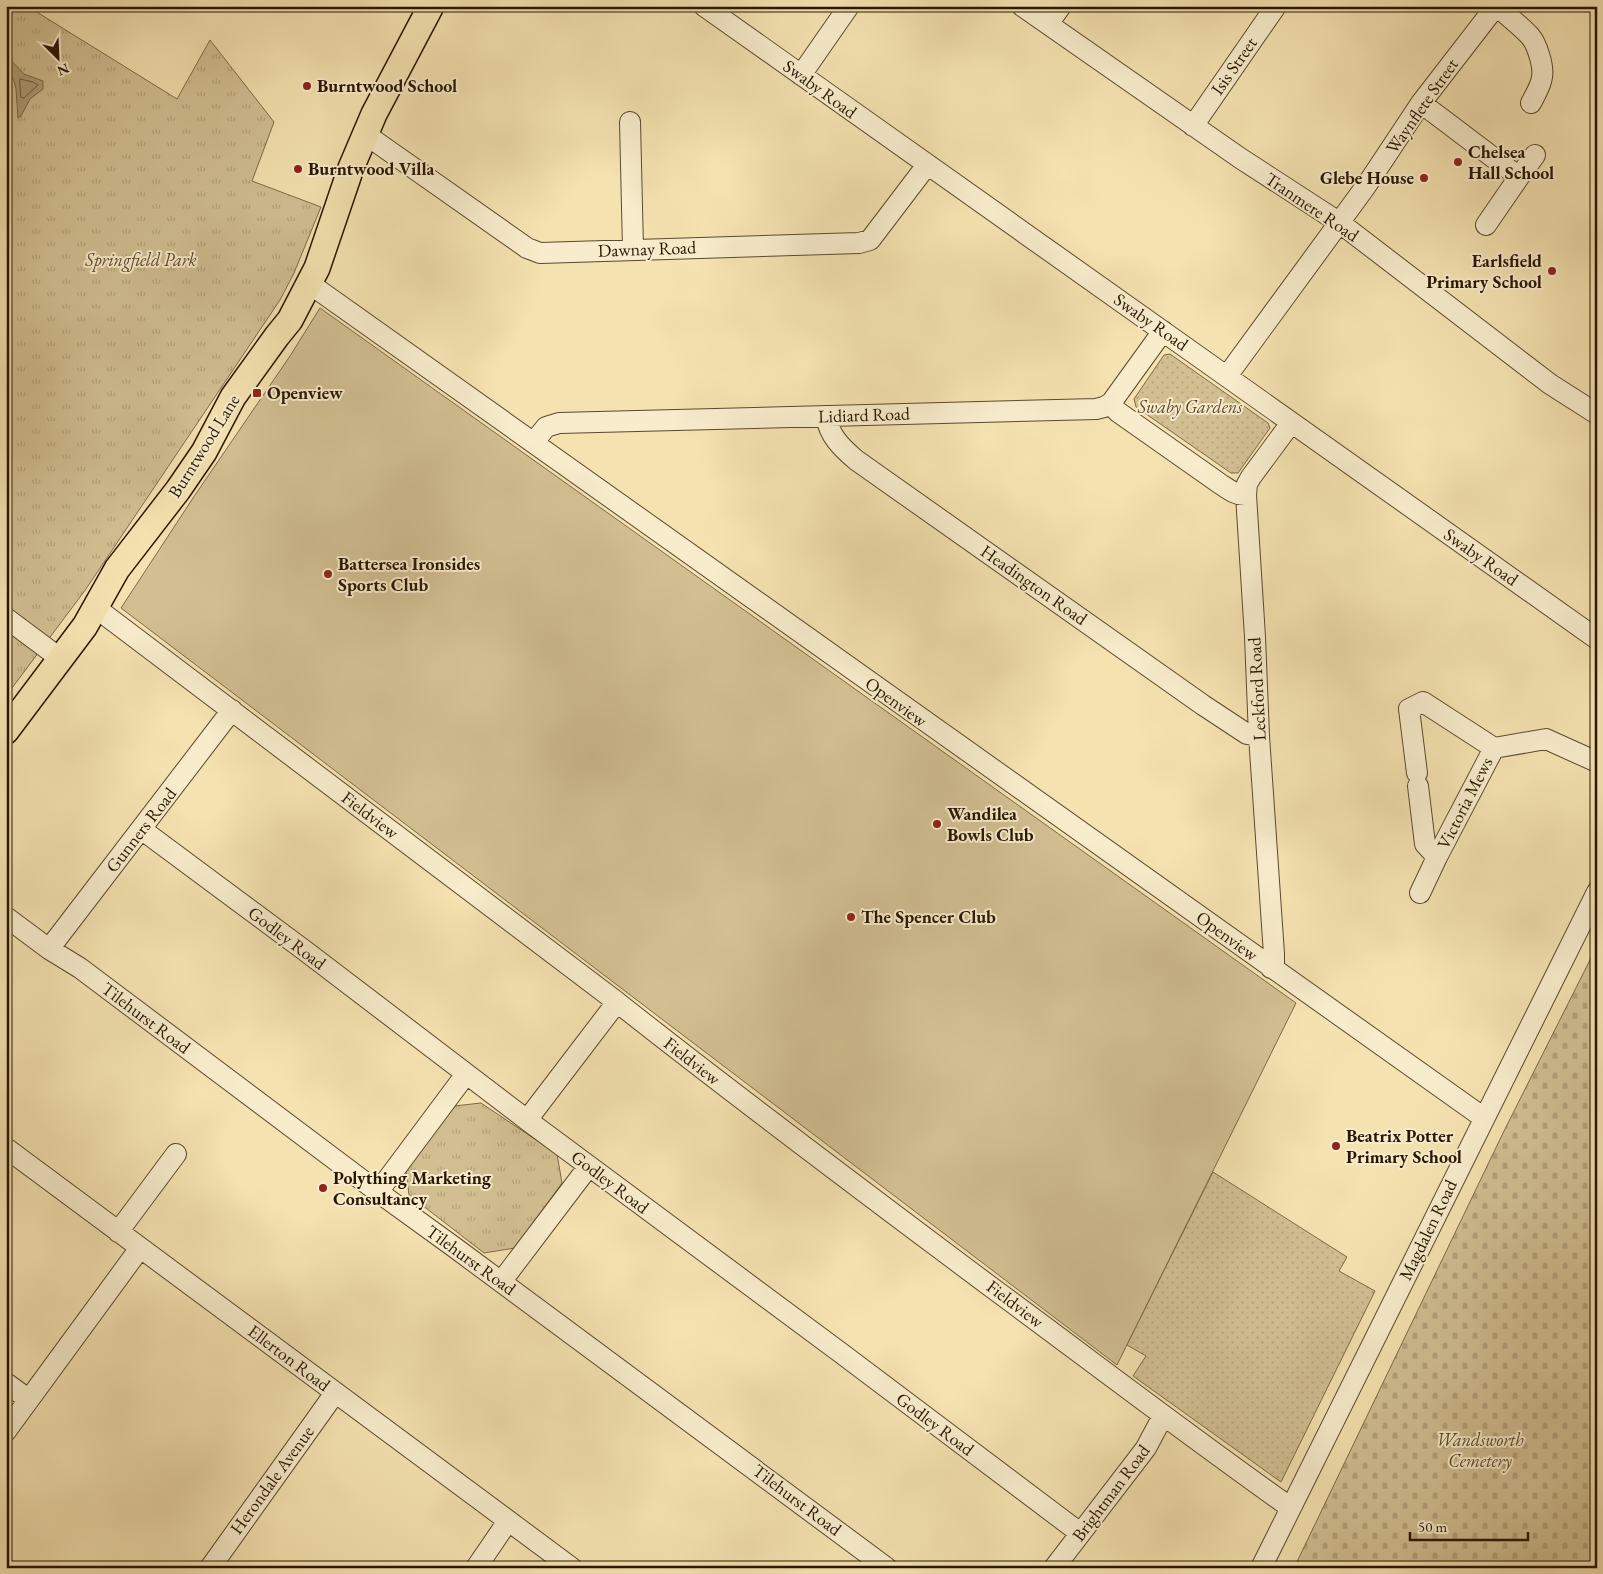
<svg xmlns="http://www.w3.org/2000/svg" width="1603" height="1574" viewBox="0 0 1603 1574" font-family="'EB Garamond',serif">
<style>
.grass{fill:#d1bf92;stroke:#7c6a4a}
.cemetery{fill:url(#cemetery-stones);stroke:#7c6a4a}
.park{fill:url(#park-tufts);stroke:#7c6a4a}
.garden{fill:url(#garden-dots);stroke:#7c6a4a}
.water{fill:#af9d74;stroke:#796746}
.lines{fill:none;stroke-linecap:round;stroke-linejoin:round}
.shore{stroke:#6c5a3a;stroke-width:1}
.minor-casing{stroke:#5b492d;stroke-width:22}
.major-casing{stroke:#281601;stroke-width:28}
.minor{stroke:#f8eccc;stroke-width:20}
.major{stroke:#f4e2b0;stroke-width:25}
.poi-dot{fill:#8f2418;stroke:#f8eccc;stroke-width:2}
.labels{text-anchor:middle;stroke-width:4;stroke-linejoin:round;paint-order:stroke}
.street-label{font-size:18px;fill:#281601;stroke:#f8eccc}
.poi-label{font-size:18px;font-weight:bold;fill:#281601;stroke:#f8eccc;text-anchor:start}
.park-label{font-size:18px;font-style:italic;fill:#5b492c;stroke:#f8eccc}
</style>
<defs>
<pattern id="cemetery-stones" width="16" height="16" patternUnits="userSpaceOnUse" patternTransform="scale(1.25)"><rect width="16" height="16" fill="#d1bf92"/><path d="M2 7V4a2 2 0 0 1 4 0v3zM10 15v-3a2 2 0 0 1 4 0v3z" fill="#b3a37c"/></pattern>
<pattern id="park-tufts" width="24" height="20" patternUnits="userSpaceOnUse" patternTransform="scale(1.25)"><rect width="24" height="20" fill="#d1bf92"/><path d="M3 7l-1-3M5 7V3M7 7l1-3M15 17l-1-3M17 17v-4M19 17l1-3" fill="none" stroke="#b3a37c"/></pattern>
<pattern id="garden-dots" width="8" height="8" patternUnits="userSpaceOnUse" patternTransform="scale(1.25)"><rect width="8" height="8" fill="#d1bf92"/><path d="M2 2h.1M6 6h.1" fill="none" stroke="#b3a37c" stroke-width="1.8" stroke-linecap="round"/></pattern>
</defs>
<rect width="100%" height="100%" fill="#f4e2b0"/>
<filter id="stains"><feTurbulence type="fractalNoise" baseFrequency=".004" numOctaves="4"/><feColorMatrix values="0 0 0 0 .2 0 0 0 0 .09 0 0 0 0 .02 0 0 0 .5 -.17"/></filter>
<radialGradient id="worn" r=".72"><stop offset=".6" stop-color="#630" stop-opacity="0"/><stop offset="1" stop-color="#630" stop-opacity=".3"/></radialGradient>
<path class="grass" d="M320,308L1296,1003L1117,1365L121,608L195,495L290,356Z"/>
<path class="cemetery" d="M1597,946V1568H1294L1504,1131Z"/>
<path class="park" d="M6,6H27L177,99L210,40L274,122L252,181L321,207L294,273L280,300L86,589L9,692L6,690Z
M481,1103L557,1154L562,1183L515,1248L484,1253L409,1195L406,1171L454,1106Z"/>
<path class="garden" d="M1170,354L1268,423L1270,428L1238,473H1231L1136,407L1134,399L1164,355Z
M1213,1172L1347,1257L1339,1271L1375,1291L1281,1482L1133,1376L1146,1356L1127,1345Z"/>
<path class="water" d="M6,55L24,74L43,81V89L30,99L21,116L18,118L16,89L14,81L6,68Z"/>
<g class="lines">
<path class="shore" d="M20,79L33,82L38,85L24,98L21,97Z"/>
<g class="minor-casing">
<path id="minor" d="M704,6L1597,639
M1022,6L1240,158L1340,223L1550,384L1597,414
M1497,6C1507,16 1520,25 1530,36C1537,44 1544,66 1542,77C1541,86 1535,95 1531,103
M1048,24L1061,6
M801,75L849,6
M1421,103L1519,177L1486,225
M630,122L633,249
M1193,126L1276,6
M365,134L527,248L540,253L859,243L870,240L927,165
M1519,177L1535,155
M310,284L1484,1118
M1227,376L1366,186L1421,103L1496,6
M1111,403L1113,407L1118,412L1219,483C1227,488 1236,496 1246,495
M826,416C829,436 842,448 856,460L1203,705L1247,734L1259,736
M534,442L546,427L559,423L1096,409L1104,407L1111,403L1163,331
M96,608L617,1002C738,1098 863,1191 987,1284C1086,1357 1184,1432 1284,1503L1292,1506
M6,618L61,659
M1417,773L1409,709L1423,702L1494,748
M1418,786L1425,844L1437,857L1494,748L1546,739L1597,762
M141,829L304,950L527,1120L841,1353L1080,1533
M1420,893L1437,857
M6,917L49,949L80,968L378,1192L454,1247L887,1568
M49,949L232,710
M1271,968L1274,963V954L1259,736L1255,637L1246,495L1247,484L1251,477L1291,423
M527,1120L617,1002
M6,1148L572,1568
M378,1192L466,1074
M118,1232L176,1154
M501,1282L589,1166
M6,1383L28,1399
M6,1431L140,1248
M210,1568L335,1393
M476,1568L508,1521
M1054,1568L1146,1448L1163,1416
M1261,1568L1597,892"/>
</g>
<g class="major-casing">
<path id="major" d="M6,731L85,626L117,569L178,490L204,452L233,397L277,336L290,320L317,268L351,168L374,114L431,6"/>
</g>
<use href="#minor" class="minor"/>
<use href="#major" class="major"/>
</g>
<g class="poi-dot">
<circle cx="307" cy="86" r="5"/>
<circle cx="1458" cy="162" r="5"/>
<circle cx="298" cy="169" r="5"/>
<circle cx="1424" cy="178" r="5"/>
<circle cx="1552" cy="271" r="5"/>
<rect x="252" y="388" width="10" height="10" rx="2.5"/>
<circle cx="328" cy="574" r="5"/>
<circle cx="937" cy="824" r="5"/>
<circle cx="851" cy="917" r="5"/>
<circle cx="1336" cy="1146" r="5"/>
<circle cx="323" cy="1188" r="5"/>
</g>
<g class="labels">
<g class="street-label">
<text transform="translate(1234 66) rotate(-55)" y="6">Isis Street</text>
<text transform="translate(820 89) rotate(36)" y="6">Swaby Road</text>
<text transform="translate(1422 106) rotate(-55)" y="6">Waynflete Street</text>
<text transform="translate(1312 207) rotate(34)" y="6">Tranmere Road</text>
<text transform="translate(647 249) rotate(-2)" y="6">Dawnay Road</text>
<text transform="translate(1151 322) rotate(35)" y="6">Swaby Road</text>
<text transform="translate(864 415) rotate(-2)" y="6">Lidiard Road</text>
<text transform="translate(204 446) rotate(-58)" y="6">Burntwood Lane</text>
<text transform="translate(1481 557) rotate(35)" y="6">Swaby Road</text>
<text transform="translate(1034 585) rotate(35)" y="6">Headington Road</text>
<text transform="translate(1257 689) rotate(-93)" y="6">Leckford Road</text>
<text transform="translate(896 702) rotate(36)" y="6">Openview</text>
<text transform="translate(1465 803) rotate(-63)" y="6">Victoria Mews</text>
<text transform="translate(370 815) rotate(37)" y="6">Fieldview</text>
<text transform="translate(141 830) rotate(-52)" y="6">Gunners Road</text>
<text transform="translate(1227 936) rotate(36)" y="6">Openview</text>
<text transform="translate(287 938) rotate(37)" y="6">Godley Road</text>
<text transform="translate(146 1018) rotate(37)" y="6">Tilehurst Road</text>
<text transform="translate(692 1061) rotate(38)" y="6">Fieldview</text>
<text transform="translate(610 1182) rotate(37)" y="6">Godley Road</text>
<text transform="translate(1428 1230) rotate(-64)" y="6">Magdalen Road</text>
<text transform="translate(471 1260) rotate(36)" y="6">Tilehurst Road</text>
<text transform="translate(1015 1304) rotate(37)" y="6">Fieldview</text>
<text transform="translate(289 1358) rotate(37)" y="6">Ellerton Road</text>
<text transform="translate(935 1424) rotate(37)" y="6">Godley Road</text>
<text transform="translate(272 1480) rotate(-54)" y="6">Herondale Avenue</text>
<text transform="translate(1111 1493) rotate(-53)" y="6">Brightman Road</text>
<text transform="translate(797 1500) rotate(37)" y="6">Tilehurst Road</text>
</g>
<g class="poi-label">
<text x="317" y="92">Burntwood School</text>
<text x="1468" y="158">Chelsea<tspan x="1468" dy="21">Hall School</tspan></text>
<text x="308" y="175">Burntwood Villa</text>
<text x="1414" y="184" text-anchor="end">Glebe House</text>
<text x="1542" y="267" text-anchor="end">Earlsfield<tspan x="1542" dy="21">Primary School</tspan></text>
<text x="267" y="399">Openview</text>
<text x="338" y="570">Battersea Ironsides<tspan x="338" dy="21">Sports Club</tspan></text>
<text x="947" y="820">Wandilea<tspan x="947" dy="21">Bowls Club</tspan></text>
<text x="861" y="923">The Spencer Club</text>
<text x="1346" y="1142">Beatrix Potter<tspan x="1346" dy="21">Primary School</tspan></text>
<text x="333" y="1184">Polything Marketing<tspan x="333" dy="21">Consultancy</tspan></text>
</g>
<g class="park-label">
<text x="141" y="266">Springfield Park</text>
<text x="1190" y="413">Swaby Gardens</text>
<text x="1480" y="1446">Wandsworth<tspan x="1480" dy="21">Cemetery</tspan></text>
</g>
</g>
<rect width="1603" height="1574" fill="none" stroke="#f4e2b0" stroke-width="25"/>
<rect x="8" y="8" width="1588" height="1559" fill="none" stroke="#281601" stroke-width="2.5"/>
<rect x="12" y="12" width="1578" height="1549" fill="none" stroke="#281601"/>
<g transform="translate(58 58) rotate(156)" stroke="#f8eccc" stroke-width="4" paint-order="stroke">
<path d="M0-4L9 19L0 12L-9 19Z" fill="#281601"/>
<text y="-8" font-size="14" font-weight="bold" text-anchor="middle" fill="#281601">N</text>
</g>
<path d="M1410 1532v8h118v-8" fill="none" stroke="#281601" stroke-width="2.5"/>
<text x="1418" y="1532" font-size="15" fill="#281601" stroke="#f8eccc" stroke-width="4" paint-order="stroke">50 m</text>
<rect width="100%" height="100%" filter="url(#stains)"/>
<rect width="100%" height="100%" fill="url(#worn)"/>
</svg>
